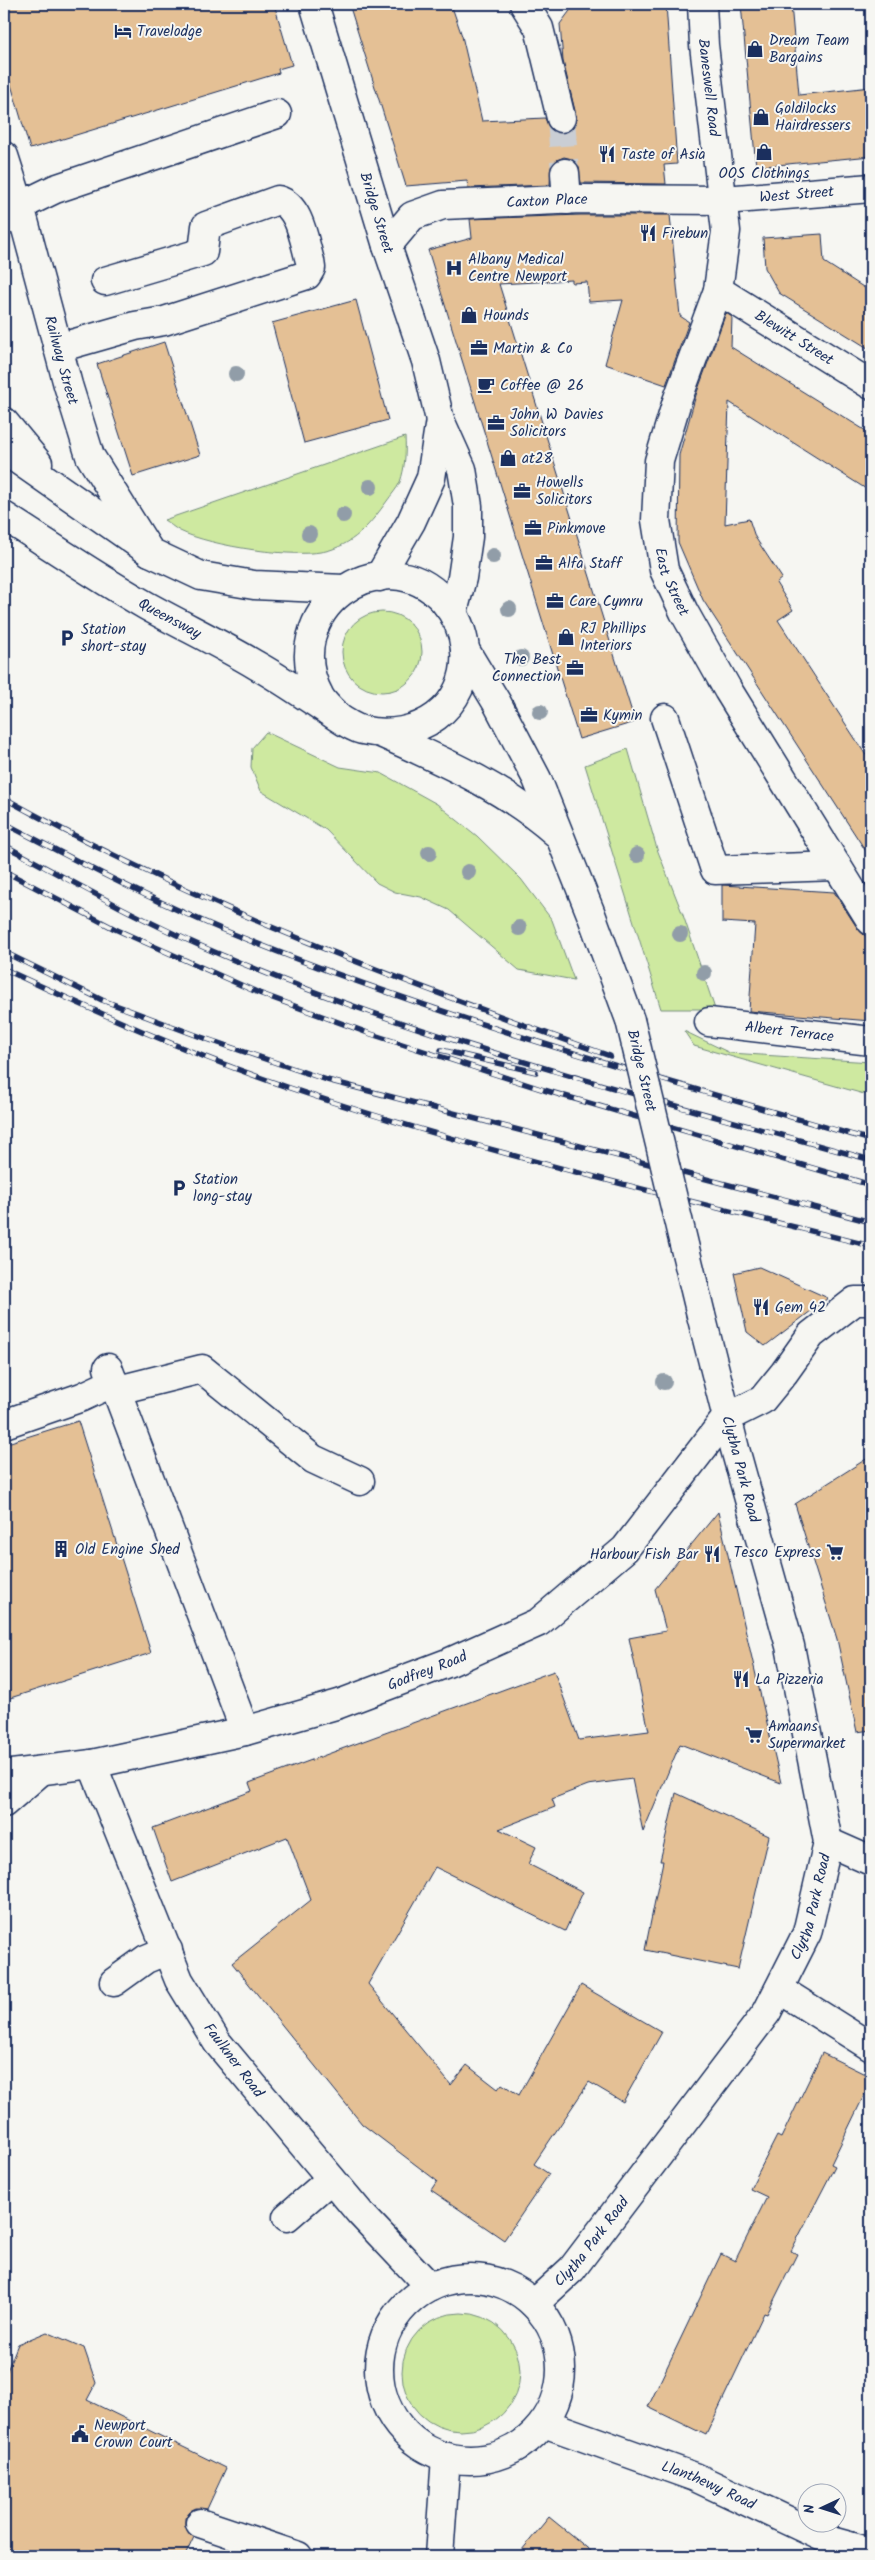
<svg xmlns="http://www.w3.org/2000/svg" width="875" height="2560" viewBox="0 0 875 2560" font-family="Kalam,sans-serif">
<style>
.green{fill:#cee9a0;stroke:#748c7f}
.building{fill:#e4c095;stroke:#1b2f5e}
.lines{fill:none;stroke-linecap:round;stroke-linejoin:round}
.minor-tunnel{stroke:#caced4;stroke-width:28;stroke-dasharray:28 14;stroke-linecap:butt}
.minor-casing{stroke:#1b2f5e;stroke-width:31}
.major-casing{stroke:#1b2f5e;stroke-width:31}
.minor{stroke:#f6f6f2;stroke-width:28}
.major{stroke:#f6f6f2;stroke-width:28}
.rail-casing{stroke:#1b2f5e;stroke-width:5.5}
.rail{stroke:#f6f6f2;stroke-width:4;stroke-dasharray:11;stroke-linecap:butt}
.major-bridge-casing{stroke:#1b2f5e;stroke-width:31;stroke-linecap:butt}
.major-bridge{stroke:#f6f6f2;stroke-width:28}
.tree{fill:#919da8}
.labels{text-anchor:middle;stroke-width:4;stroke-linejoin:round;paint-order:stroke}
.poi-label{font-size:15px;fill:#1b2f5e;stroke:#f6f6f2;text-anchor:start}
.street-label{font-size:15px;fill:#1b2f5e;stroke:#f6f6f2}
</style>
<rect width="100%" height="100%" fill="#f6f6f2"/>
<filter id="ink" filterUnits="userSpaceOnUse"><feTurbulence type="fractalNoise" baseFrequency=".02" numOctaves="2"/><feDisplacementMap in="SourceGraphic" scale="10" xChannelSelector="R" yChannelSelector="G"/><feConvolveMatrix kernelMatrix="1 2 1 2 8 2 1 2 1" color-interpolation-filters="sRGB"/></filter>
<g filter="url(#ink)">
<path class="green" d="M405,437C406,452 405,468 400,482C397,489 391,495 387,501C371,523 356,542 330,550C298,560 210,546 180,531C174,528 169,523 164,520Z
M342 652a40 40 0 1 1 80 0a40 40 0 1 1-80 0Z
M266,732L340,767L381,773L437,804L477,836L521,879L552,920L574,980L519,970L449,910L421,897L395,892L377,883L326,830L261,791L251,767L252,748Z
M628,749L657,849L683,915L715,1009H661L585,765Z
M684,1031L730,1053L871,1062V1096L694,1046Z
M402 2372a59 59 0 1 1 118 0a59 59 0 1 1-118 0Z"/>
<path class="building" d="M4,4H274L292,65L278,69L279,73L30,149L4,61Z
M349,4H451L462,36L482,121L545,118L550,129L557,133H564L572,129L576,122V115L563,61L560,24L575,4H666L677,164L664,165L666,184L581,183L578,165L572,159L564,157L557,160L551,166L550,185L468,188L467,181L406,186Z
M741,4H791L799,95L871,87V156L756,167Z
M581,215H670L680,316L689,322L666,385L605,364L623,300L589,302L587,282L572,283V280L499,284L635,722L579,739L428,250L472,238L470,219Z
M822,234L824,262L871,292V350L779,293L765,268L763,238Z
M356,300L388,420L304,443L272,323Z
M726,313L732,317L731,347L871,434V492L729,402L725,524L749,519L755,537L782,578L776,583L793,610L778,620L871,763V859L703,600L678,542L679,455L696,395Z
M164,342L200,455L133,476L97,364Z
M722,885L834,892L858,929L864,935L871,937V1021L749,1011L755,924L722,922Z
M759,1267L828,1298L765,1346L747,1332L734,1273Z
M78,1421L151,1653L4,1700V1444Z
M871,1456V1730L857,1732L837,1639L795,1504Z
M718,1512L781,1783L680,1744L643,1832L632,1779L588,1785L552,1799L555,1807L499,1829L536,1847L528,1864L583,1892L565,1931L435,1867L368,1984L451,2085L467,2065L498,2089L502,2084L519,2095L581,1985L662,2032L623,2102L589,2082L534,2164L549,2174L504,2240L431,2190L437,2181L362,2124L232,1963L311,1900L287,1837L172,1882L153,1828L252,1791L249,1783L554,1671L579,1740L649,1731L629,1638L666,1631L655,1589Z
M676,1793L769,1836L738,1969L645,1950L663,1861H660Z
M822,2053L871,2077V2081L831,2164L835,2166L791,2251L797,2254L767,2314L764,2313L706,2435L648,2407L721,2254L735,2261L767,2197L750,2189L777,2136L781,2138Z
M47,2332L84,2348L96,2383L87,2400L226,2468L207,2509L196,2508L190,2511L185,2518V2527L194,2537L185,2556H4V2378L18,2344Z
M549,2517L597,2556H517Z"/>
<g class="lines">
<path class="minor-tunnel" d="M561,118L565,173"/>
<g class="minor-casing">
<g id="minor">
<path id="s1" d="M314,4L387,246L426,361L440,420L462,469L468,506V537L462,578L453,612"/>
<path d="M524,4L539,28L561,118"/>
<path id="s2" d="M702,4L704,45L726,231L718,290L677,401L659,461L656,520L664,570L684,612L728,690L871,921"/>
<path id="s3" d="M4,156L20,206L68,385L90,456L150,552"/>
<path d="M565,173L567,200"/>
<path d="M4,221L20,206L55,189L277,114"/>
<path id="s4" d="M387,246L412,216L443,205L581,199L724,200L871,188"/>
<path id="s5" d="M718,290L871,385"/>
<path d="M58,348L135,326L164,321L307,275L311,268L310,261C304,241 300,206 278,200L206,226L203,252L105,281"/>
<path d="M379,577L411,522L431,478L440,420"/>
<path d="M665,718L715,870L837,866"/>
<path id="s6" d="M709,1022L871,1041"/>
<path d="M108,1368L245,1731"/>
<path d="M118,1390L202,1369L313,1459L360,1481"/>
<path d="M726,1418L762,1400L784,1373L811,1335L855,1301H871"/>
<path d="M4,1424L82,1397L114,1382"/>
<path d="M4,1775L92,1764"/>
<path d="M4,1803L41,1771"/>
<path d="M114,1982L146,1959L168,1950"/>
<path d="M779,1989L871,2047"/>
<path d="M287,2217L331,2179"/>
<path id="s7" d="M544,2423L695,2477L831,2541L871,2552"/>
<path d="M200,2523L298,2556"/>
<path d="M439,2556L446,2457"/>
</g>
</g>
<g class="major-casing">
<g id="major">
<path d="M4,422L38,463"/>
<path d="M4,450L150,552L201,576L254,585L344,589"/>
<path id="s8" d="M4,516C51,546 98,578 147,606C183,626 221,644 256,665C281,679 304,695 328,711C338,717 350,727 362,730C417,743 470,708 465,649C463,630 456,615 444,601C383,533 274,612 320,697C324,704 332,711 338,717"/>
<path d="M465,650L497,703L537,779L591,914L630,1020"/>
<path d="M383,734C445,762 505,788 556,833"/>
<path d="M828,1842L871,1861"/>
<circle cx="470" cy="2369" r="91"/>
<path id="s9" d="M430,2287L360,2213L217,2042L179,1980L92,1764L245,1731L339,1704L450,1662L539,1622L625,1549L726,1418"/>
<path id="s10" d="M534,2304L572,2269L767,2012L807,1933L828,1842L790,1646L735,1449L701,1315"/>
</g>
</g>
<use href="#minor" class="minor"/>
<use href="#major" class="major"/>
<g class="rail-casing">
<path id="rail" d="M4,798C196,905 403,982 610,1056
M4,823C75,860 147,898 221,929C432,1016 652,1077 871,1140
M4,845C74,883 150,925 224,956C433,1044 654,1099 871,1160
M4,871L115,929L259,993L368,1033L544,1090L871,1185
M4,952L102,1000L201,1037L327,1080L871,1222
M4,969C96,1012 190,1054 287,1087C478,1152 676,1197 871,1246
M441,1050L536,1072"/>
</g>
<use href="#rail" class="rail"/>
<g class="major-bridge-casing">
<g id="major-bridge">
<path id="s11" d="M630,1020L701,1315"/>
</g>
</g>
<use href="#major-bridge" class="major-bridge"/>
</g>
<g class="tree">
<circle cx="236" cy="374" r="8"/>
<circle cx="370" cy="487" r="8"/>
<circle cx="343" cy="515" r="8"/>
<circle cx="309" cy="534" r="8"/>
<circle cx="493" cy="556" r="8"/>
<circle cx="509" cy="609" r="8"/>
<circle cx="521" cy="658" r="8"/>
<circle cx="540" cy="712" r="8"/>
<circle cx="429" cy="853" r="8"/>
<circle cx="637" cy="855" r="8"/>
<circle cx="468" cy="872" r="8"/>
<circle cx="519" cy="928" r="8"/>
<circle cx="680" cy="934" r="8"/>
<circle cx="704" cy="973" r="8"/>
<circle cx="664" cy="1382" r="8"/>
</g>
</g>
<defs>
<g id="hotel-bare" transform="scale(1.35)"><path d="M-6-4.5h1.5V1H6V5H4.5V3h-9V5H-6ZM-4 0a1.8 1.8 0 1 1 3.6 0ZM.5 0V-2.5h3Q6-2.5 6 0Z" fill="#1b2f5e" stroke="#f6f6f2" stroke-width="2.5" paint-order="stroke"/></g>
<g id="shop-bare" transform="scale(1.35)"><path d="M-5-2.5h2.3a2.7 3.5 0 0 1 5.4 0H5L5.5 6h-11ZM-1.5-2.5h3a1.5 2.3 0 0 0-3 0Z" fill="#1b2f5e" stroke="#f6f6f2" stroke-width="2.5" paint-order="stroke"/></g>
<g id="restaurant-bare" transform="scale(1.35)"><path d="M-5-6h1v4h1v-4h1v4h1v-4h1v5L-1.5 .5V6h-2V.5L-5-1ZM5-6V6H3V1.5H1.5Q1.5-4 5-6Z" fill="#1b2f5e" stroke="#f6f6f2" stroke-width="2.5" paint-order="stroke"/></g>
<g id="hospital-bare" transform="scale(1.35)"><path d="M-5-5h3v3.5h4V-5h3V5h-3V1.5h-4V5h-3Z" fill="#1b2f5e" stroke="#f6f6f2" stroke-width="2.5" paint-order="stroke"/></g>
<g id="office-bare" transform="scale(1.35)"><path d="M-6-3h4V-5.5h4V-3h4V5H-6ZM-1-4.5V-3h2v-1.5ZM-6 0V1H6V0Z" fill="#1b2f5e" stroke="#f6f6f2" stroke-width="2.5" paint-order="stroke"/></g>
<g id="cafe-bare" transform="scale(1.35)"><path d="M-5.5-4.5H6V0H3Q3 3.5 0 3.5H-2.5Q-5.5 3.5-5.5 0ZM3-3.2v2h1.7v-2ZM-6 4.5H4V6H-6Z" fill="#1b2f5e" stroke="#f6f6f2" stroke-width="2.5" paint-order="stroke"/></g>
<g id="parking-bare" transform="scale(1.35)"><path d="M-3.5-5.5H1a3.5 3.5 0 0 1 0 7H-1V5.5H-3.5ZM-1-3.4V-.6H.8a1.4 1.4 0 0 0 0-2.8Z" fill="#1b2f5e" stroke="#f6f6f2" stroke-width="2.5" paint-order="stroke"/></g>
<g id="building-bare" transform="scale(1.35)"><path d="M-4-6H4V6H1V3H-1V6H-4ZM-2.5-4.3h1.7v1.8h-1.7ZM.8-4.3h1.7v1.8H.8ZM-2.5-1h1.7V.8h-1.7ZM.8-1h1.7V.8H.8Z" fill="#1b2f5e" stroke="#f6f6f2" stroke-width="2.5" paint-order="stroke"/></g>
<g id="supermarket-bare" transform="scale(1.35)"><path d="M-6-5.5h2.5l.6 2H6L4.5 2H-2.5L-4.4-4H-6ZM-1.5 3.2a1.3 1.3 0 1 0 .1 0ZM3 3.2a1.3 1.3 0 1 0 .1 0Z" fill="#1b2f5e" stroke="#f6f6f2" stroke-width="2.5" paint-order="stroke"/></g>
<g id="civic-bare" transform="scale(1.35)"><path d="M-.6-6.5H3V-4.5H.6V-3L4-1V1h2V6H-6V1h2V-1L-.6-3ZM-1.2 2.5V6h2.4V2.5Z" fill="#1b2f5e" stroke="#f6f6f2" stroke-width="2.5" paint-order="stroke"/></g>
</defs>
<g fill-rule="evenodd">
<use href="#hotel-bare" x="123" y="31"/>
<use href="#shop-bare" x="755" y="49"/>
<use href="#shop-bare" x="761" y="117"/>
<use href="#shop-bare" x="764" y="152"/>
<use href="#restaurant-bare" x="607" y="154"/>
<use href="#restaurant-bare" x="648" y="233"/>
<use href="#hospital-bare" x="454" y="268"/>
<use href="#shop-bare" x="469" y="315"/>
<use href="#office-bare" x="479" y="348"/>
<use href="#cafe-bare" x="486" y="385"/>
<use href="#office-bare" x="496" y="423"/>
<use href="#shop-bare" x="508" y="458"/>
<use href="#office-bare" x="522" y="491"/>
<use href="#office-bare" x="533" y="528"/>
<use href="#office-bare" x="544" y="563"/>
<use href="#office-bare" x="555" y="601"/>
<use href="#shop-bare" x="566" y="637"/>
<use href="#parking-bare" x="67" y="638"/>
<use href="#office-bare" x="575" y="668"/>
<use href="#office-bare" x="589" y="715"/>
<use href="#parking-bare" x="179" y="1188"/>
<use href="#restaurant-bare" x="761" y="1307"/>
<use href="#building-bare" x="61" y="1549"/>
<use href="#supermarket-bare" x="835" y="1552"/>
<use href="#restaurant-bare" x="712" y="1554"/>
<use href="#restaurant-bare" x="741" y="1679"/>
<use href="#supermarket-bare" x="754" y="1735"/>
<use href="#civic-bare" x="80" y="2434"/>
</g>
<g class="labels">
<g class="poi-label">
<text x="137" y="36">Travelodge</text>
<text x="769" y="45">Dream Team<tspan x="769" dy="17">Bargains</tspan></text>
<text x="775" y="113">Goldilocks<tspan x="775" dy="17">Hairdressers</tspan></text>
<text x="621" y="159">Taste of Asia</text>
<text x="764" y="178" text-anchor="middle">OOS Clothings</text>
<text x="662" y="238">Firebun</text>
<text x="468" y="264">Albany Medical<tspan x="468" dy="17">Centre Newport</tspan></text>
<text x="483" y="320">Hounds</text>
<text x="493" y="353">Martin &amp; Co</text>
<text x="500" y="390">Coffee @ 26</text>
<text x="510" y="419">John W Davies<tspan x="510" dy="17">Solicitors</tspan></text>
<text x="522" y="463">at28</text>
<text x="536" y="487">Howells<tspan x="536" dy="17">Solicitors</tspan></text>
<text x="547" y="533">Pinkmove</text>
<text x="558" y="568">Alfa Staff</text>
<text x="569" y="606">Care Cymru</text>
<text x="580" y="633">RJ Phillips<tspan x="580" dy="17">Interiors</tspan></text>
<text x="81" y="634">Station<tspan x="81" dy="17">short-stay</tspan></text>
<text x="561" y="664" text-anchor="end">The Best<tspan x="561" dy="17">Connection</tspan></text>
<text x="603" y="720">Kymin</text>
<text x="193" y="1184">Station<tspan x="193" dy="17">long-stay</tspan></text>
<text x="775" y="1312">Gem 42</text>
<text x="75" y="1554">Old Engine Shed</text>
<text x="821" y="1557" text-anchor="end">Tesco Express</text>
<text x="698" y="1559" text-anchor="end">Harbour Fish Bar</text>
<text x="755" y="1684">La Pizzeria</text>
<text x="768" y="1731">Amaans<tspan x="768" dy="17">Supermarket</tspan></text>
<text x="94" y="2430">Newport<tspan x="94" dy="17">Crown Court</tspan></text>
</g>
<g class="street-label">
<text dy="5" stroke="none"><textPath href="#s2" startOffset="84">Baneswell Road</textPath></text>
<text dy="5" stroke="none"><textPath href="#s4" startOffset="426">West Street</textPath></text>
<text dy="5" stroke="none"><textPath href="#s4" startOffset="176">Caxton Place</textPath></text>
<text dy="5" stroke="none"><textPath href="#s1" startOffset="218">Bridge Street</textPath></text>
<text dy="5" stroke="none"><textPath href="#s5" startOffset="90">Blewitt Street</textPath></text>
<text dy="5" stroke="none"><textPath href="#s3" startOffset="212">Railway Street</textPath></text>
<text dy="5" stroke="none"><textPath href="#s2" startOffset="592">East Street</textPath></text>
<text dy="5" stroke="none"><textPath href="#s8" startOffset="195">Queensway</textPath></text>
<text dy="5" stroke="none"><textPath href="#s6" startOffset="81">Albert Terrace</textPath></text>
<text dy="5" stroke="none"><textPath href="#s11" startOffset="52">Bridge Street</textPath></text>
<text transform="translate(741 1469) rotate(75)" y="5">Clytha Park Road</text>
<text dy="5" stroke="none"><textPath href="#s9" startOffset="979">Godfrey Road</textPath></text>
<text dy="5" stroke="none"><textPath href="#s10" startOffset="489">Clytha Park Road</textPath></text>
<text transform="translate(234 2060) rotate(53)" y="5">Faulkner Road</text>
<text dy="5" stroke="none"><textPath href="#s10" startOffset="85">Clytha Park Road</textPath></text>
<text dy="5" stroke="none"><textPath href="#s7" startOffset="176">Llanthewy Road</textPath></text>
</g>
</g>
<rect width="875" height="2560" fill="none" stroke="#f6f6f2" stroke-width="20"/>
<rect x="10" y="10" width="855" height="2540" fill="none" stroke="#1b2f5e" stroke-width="2" filter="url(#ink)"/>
<g transform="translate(822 2508) rotate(266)"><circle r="24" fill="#f6f6f2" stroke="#9ea6b7"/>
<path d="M0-4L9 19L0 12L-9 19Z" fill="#1b2f5e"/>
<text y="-8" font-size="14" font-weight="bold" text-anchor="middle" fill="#1b2f5e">N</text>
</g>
</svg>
